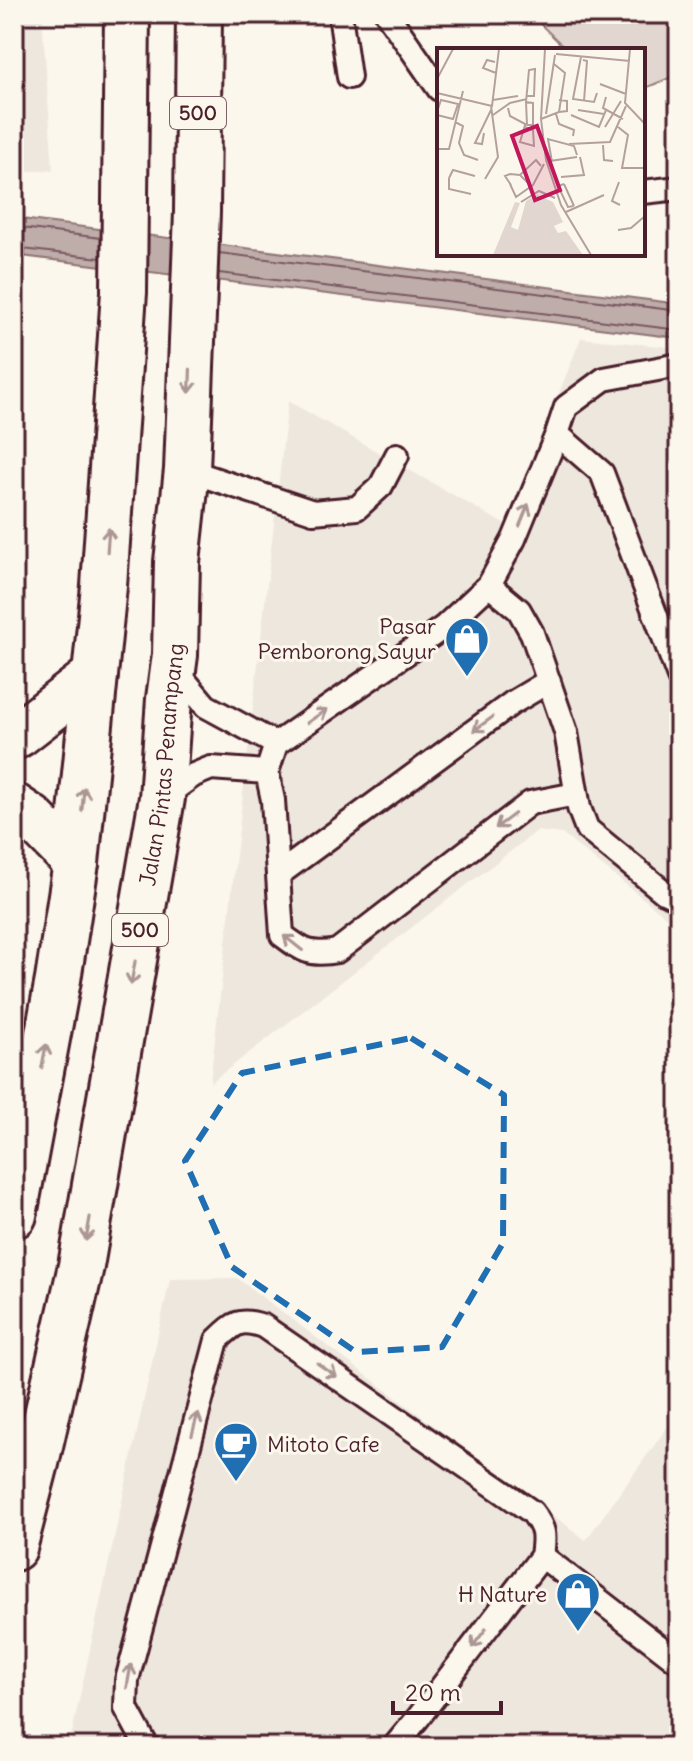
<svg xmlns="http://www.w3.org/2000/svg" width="693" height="1761" viewBox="0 0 693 1761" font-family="Delius,sans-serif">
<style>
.built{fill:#eee7de}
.green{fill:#e2d7d0;stroke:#967b7e;stroke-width:2}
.water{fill:#bfadaa;stroke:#907477;stroke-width:2}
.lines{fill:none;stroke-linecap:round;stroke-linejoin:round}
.shore{stroke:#79585e;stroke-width:2}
.service-casing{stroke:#4a1f2b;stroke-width:28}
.minor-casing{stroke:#4a1f2b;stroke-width:50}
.primary-casing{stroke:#4a1f2b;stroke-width:50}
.service{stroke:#fbf7ec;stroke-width:22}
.minor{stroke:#fbf7ec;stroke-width:44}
.primary{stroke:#fbf7ec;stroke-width:44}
.oneway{stroke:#ab9695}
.marked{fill:none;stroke:#1f6fb2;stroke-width:6;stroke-dasharray:16 10;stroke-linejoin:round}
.labels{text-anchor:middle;stroke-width:6;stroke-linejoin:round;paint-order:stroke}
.shield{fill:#fbf7ec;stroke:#7f6065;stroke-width:2}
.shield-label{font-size:20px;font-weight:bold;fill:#4a1f2b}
.poi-label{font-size:22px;fill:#4a1f2b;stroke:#fbf7ec;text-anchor:end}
.street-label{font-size:22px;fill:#4a1f2b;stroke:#fbf7ec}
.inset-road{fill:none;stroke:#b4a19f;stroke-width:2}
.view{fill:#c2185b;fill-opacity:0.15;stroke:#c2185b;stroke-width:4}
.inset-edge{fill:none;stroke:#4a1f2b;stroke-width:4}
</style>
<rect width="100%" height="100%" fill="#fbf7ec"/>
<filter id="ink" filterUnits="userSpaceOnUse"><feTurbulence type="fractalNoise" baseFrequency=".0125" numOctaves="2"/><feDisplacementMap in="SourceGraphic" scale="16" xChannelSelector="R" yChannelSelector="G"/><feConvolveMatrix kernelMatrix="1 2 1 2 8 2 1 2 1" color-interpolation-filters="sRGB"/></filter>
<g filter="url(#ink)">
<path class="built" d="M14,14H42L53,170L14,172Z
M14,319L27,323L14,515Z
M581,338L679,348V927L562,834L537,831L210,1083L288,401L506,525Z
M237,1278L586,1540L679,1411V1747H69L170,1279Z"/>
<path class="green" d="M530,14H679V74L643,89V50H567Z"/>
<path class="water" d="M14,218L679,304V338L14,255Z"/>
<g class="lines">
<path class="shore" d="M14,227L101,238
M14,248L100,258
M219,253L679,311
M219,273L679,330"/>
<g class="service-casing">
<path id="service" d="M340,14L349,77
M387,14L439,89
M643,192L679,188
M557,434L602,473L679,677
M187,470L313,512L357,508L381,486L397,455
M489,585L519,610L532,633L566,732L579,808L587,829L664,892L679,899
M174,668L206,706L276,744
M576,794L530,803L337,951C310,956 303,951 282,935L273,800L267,772L276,744L444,627L489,585L514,539L557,434L566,407L604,379L679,365
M162,798L194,775L211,768L267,772
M278,875L512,703L549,681
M542,1556L679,1662
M149,1747L146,1745L126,1708L127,1680L217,1340C235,1323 239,1318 263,1326L532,1512C545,1529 545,1535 542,1556L418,1718L394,1747"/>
</g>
<g class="minor-casing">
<path id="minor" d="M14,737L19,734L95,675
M14,806L32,818L76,863"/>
</g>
<g class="primary-casing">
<g id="primary">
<path d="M14,1215L58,980L76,863L104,586L124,292L127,14"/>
<path id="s1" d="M14,1548L36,1463L81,1266L162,798L169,699L175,655L177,562L187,470L197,212L199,14"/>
</g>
</g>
<use href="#service" class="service"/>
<use href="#minor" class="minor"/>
<use href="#primary" class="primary"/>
</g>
<defs><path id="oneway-shaft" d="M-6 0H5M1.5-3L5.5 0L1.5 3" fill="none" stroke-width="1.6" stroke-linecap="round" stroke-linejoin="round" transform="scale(2)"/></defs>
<g class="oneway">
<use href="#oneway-shaft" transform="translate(190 381) rotate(92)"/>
<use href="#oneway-shaft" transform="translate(524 515) rotate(-68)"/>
<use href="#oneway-shaft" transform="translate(108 540) rotate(-86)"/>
<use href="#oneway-shaft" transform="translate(317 716) rotate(-35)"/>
<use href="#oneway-shaft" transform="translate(483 724) rotate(144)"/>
<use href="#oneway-shaft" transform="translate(83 799) rotate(-84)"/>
<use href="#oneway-shaft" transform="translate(505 821) rotate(143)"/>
<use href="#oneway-shaft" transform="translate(293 943) rotate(-142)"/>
<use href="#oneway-shaft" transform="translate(133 973) rotate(100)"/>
<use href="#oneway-shaft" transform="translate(44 1056) rotate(-79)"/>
<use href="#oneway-shaft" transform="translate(88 1229) rotate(100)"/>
<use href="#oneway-shaft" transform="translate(327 1370) rotate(35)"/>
<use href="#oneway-shaft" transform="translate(195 1424) rotate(-75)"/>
<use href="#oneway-shaft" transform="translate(479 1638) rotate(127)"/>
<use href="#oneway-shaft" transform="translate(129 1676) rotate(-80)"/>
</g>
</g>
<path class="marked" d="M411,1038L504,1095L503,1243L442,1347L356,1352L232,1267L185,1161L242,1073Z"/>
<defs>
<g id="shop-pin" transform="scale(2.3)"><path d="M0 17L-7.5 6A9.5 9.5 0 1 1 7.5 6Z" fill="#1f6fb2" stroke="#fbf7ec"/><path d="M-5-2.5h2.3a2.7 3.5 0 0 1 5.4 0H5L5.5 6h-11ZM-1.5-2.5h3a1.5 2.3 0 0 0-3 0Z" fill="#fff"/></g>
<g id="cafe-pin" transform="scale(2.3)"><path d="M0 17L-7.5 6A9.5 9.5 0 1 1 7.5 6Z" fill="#1f6fb2" stroke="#fbf7ec"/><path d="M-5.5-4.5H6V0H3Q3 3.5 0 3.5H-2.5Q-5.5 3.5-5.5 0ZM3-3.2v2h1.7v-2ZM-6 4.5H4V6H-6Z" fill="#fff"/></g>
</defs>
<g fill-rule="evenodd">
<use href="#shop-pin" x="467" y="639"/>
<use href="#cafe-pin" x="236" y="1444"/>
<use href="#shop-pin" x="578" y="1594"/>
</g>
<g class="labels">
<g class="shield">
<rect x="170" y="97" width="56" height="32" rx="6"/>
<rect x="112" y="914" width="56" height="32" rx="6"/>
</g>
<g class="shield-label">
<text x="198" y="120">500</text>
<text x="140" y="937">500</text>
</g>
<g class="poi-label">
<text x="436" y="634">Pasar<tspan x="436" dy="25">Pemborong Sayur</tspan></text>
<text x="267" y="1452" text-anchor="start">Mitoto Cafe</text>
<text x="547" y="1602">H Nature</text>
</g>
<g class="street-label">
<text dy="8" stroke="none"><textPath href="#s1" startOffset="798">Jalan Pintas Penampang</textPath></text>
</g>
</g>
<g transform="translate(437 48)">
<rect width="208" height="208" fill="#fbf7ec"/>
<path d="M100,147L116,154L126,174L117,178L121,185L129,183L146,207H56L78,154L83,155L74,179L81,182L89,153Z" fill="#e2d7d0"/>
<path class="inset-road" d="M108,1L104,71L109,112L124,157L154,207M193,1L188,55L208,76M119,6L193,13M144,9L136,51L157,54L160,45M146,12L150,13L147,53M58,14L50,12L46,20L59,25M0,31L16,1M163,36L189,46M0,45L55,58L62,1M90,48H97L98,21L92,22L89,54L90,77M169,49L166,60L186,71M56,52L81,48M88,54L96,55V77H90M71,60L73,68L90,77M141,62L167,66M0,64L4,52L21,56L16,71L0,67M122,64L130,63V53L122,52M109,66L118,7M119,66L122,76L137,82L136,88M56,67L73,55L90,51M134,67L162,79L169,62M104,71L122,64L128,25L117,16M18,74L26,78L22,95L27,107L41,112M88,79L96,82L97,98L83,94L88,77M168,79L184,53M181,79L191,87L185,120H208M47,85L45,96L38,95L54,62M132,96L173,94L189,58M166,97L167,112L176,113M0,101H12L26,43M113,113L140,109M115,114L111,91L137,98L140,107M83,127L99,112L104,118M124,129L147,127L143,109M12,130V141L34,146M12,130L16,122L38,128M48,131L61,109L54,58M182,134L175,153L183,157M73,136L79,149L96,137L107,116M127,136L121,138L131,159L137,158M127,136L137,158M74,137L68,128L73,126L83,127L94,138M84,154L102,143L118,150M129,164L167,147M181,182L194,180L208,168"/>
<path class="view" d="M100,78L123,142L98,152L75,88Z"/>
<rect width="208" height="208" class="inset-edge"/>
</g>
<rect width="693" height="1761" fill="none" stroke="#fbf7ec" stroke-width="48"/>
<rect x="24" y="24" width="645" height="1713" fill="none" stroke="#4a1f2b" stroke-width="3" filter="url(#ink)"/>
<path d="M393 1701v12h108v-12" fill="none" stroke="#4a1f2b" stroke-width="4"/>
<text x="405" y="1701" font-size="24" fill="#4a1f2b" stroke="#fbf7ec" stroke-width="6" paint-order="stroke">20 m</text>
</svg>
